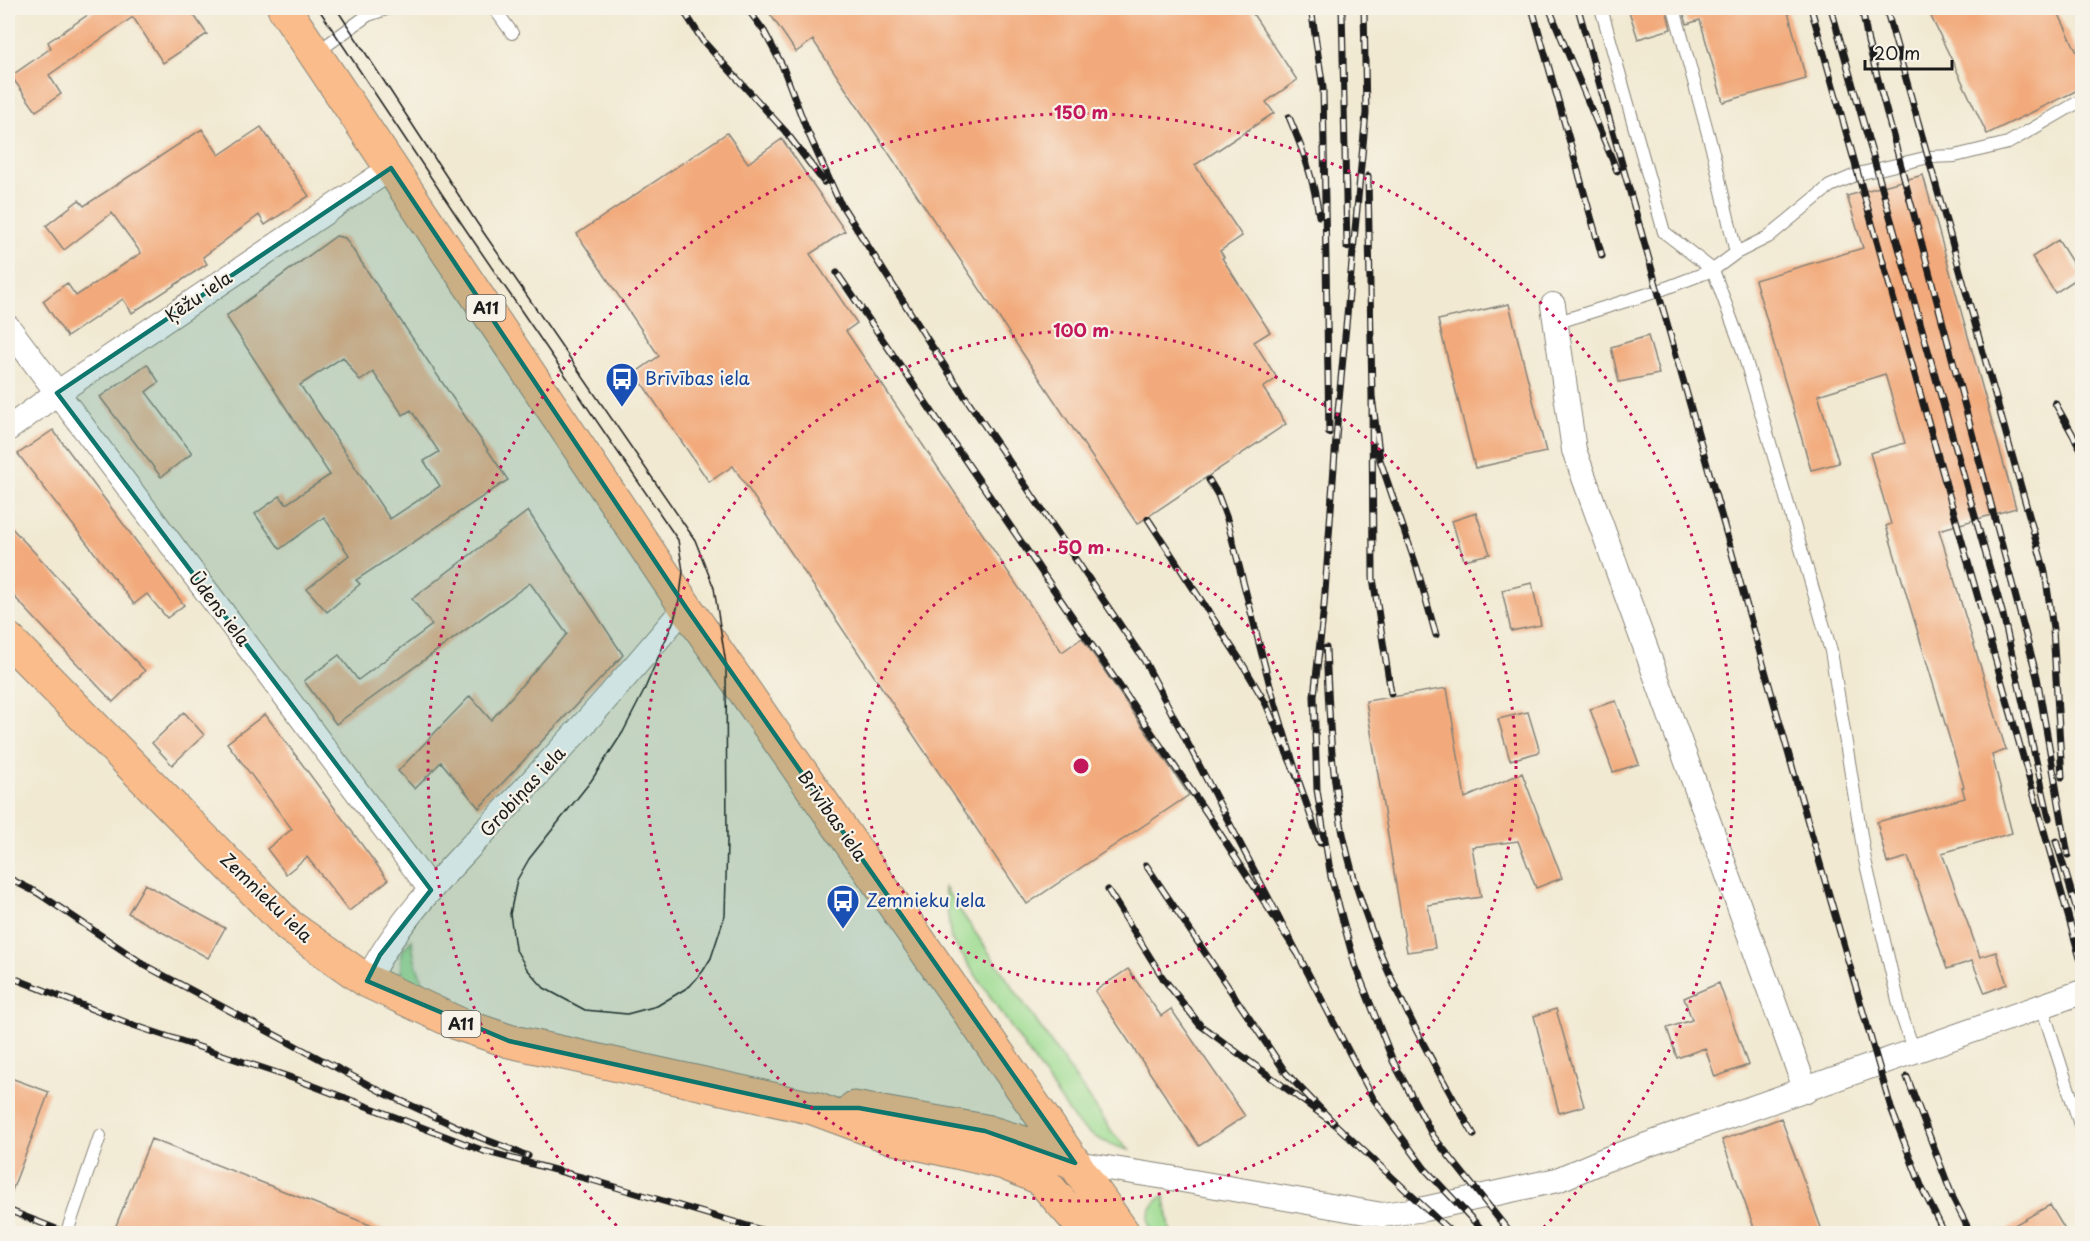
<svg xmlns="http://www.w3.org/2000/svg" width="2090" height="1241" viewBox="0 0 2090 1241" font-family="'Playpen Sans',sans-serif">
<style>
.green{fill:#9ddc91;stroke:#5c7c56;stroke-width:1.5}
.building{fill:#f2aa7c;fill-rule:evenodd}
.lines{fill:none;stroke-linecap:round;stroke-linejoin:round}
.service-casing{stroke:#868277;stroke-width:14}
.minor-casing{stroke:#868277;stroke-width:26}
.trunk-casing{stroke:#868277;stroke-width:35}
.service{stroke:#fff;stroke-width:12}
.minor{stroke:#fff;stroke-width:24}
.trunk{stroke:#f9bc8a;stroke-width:33}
.tram{stroke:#1c1c1c;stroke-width:1.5}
.rail-casing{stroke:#1c1c1c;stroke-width:7}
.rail{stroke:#f7f3e8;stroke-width:4.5;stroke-dasharray:14;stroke-linecap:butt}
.marked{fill:#0f766e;fill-opacity:0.2;stroke:#0f766e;stroke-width:4.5;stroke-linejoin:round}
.ring{fill:none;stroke:#c2185b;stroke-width:3;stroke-dasharray:3 6}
.labels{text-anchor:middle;stroke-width:4.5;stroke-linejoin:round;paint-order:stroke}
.shield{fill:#f7f3e8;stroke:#5e5c59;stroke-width:1.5}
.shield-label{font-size:16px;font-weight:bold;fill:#1c1c1c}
.street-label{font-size:18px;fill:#1c1c1c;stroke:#f7f3e8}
.transit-label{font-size:18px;fill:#164399;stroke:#f7f3e8;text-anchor:start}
.centre{fill:#c2185b;stroke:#f7f3e8;stroke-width:3}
.ring-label{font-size:18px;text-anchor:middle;font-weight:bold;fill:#c2185b;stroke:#f7f3e8;stroke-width:4.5;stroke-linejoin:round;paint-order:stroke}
</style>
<rect width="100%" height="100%" fill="#f7f3e8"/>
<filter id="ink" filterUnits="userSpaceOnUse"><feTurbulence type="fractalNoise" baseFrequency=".0167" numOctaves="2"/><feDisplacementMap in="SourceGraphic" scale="12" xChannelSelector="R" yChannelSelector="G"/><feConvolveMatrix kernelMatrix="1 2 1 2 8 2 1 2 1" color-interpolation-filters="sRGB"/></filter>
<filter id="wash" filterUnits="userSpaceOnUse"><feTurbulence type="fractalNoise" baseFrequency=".008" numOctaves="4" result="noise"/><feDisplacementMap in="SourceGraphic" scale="24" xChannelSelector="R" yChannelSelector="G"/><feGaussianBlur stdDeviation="1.35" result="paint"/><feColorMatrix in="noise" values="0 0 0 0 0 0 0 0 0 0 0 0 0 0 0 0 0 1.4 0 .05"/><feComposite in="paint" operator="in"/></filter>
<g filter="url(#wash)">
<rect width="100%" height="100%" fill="#f1e9d2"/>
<path class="green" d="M944,887L1113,1133L1129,1150C1109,1145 1089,1136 1075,1121L951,939Z
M412,940C413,958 419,978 431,992L407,979L401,972V952Z
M1164,1195L1171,1233H1152C1144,1217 1150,1205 1164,1195Z"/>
<g id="blocks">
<path class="building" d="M98,8H189L207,34L163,63L133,17L49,75L61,94L36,111L11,76L51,48L48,42Z
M766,8H1249L1297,80L1266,102L1274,113L1195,165L1242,236L1220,251L1224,257L1222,258L1270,332L1254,342L1277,378L1263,388L1286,424L1137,524L813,40L796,52Z
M1628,8H1666L1671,29L1638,39Z
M1682,8H1787L1806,79L1723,102L1700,20L1687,24Z
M1927,8H2056L2082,63V88L1987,134Z
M261,127L309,196L265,225L259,215L203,257L207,264L132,313L123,299L67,337L43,301L67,283L76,296L141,253L112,213L64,250L46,226L79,200L84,206L202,129L219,155Z
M727,133L748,163L782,139L845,231L810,254L857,323L846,331L1062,652L1082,638L1189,795L1027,904L733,466L709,482L635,373L659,356L577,234Z
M1923,175L2016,508L1939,530L2006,750L1992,755L2012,833L1942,853L1980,957L1996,952L2007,984L1985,993L1972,961L1947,969L1908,857L1887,863L1877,822L1965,798L1962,787H1964L1886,526L1891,524L1870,453L1905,443L1885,374L1818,395L1839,463L1811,470L1755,280L1863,248L1847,196Z
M336,236L345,238L508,480L356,580L360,584L327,612L307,589L349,555L324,517L280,549L255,514L280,496L286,504L330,475L226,316ZM343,357L360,381L373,372L403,415L411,410L439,452L424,461L440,486L390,519L300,385Z
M2058,240L2081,276L2055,293L2032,257Z
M1509,304L1546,452L1475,468L1438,320Z
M1648,336L1659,374L1619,382L1611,347Z
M147,364L159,382L146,392L192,453L161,477L100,397Z
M53,430L184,605L167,618L147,594L134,604L18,454Z
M528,511L623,655L479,808L441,762L415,789L398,771L470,696L491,720L567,634L530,583L336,724L304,681L339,655L358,680L432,625L412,599Z
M1476,513L1490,554L1464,560L1452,521Z
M8,524L145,671L113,702L8,590Z
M1532,583L1541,625L1511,631L1502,590Z
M1447,688L1465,798L1522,773L1562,878L1536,888L1518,841L1472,847L1481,897L1428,905L1435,948L1407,952L1366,701Z
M1616,701L1639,764L1613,772L1590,709Z
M184,712L204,735L172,765L152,743Z
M1528,712L1540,752L1510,760L1498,719Z
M265,714L388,880L349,911L307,857L286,874L267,849L292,829L227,743Z
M145,884L225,928L208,958L128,913Z
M1128,969L1161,1016L1171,1009L1245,1116L1199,1146L1095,991Z
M1719,983L1748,1065L1715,1077L1705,1048L1677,1058L1667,1028L1692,1020L1684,998Z
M1556,1009L1584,1106L1559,1113L1534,1016Z
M8,1077L49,1092L10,1196H8Z
M1781,1118L1823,1233H1756L1722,1140Z
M151,1139L388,1232V1233H113Z
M2050,1205L2067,1233H2000Z"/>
</g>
</g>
<g filter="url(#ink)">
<use href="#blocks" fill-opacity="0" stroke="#868277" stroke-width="1.5"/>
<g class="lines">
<g class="service-casing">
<path id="service" d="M494,8L512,33
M1601,8L1664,232L1713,270L1743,351L1831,651L1865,860L1901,1013L1914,1052
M1674,8L1714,156L1736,253
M316,53L368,15L389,8
M1555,323L1658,291L1713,270L1736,253L1768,237L1830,186L1858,174L1929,157L1955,156L2008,143L2082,100
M2042,1007L2082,1131
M72,1234L68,1229L100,1136"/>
</g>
<g class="minor-casing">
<path id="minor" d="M1553,305L1574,450L1806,1091
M8,327L431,890
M8,429L57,393L391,168
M367,981C398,917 456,863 504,811C562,749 619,686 674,620L687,609
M1075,1163L1165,1177L1382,1215L1424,1209L1557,1180L1604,1160L2082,992"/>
</g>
<g class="trunk-casing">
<path id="trunk" d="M284,8L687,609L1124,1234
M8,639L289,926L367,981L459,1024L509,1041L813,1108L894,1138L1004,1163L1040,1178L1089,1234
M854,1108L985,1131L1037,1147L1075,1163"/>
</g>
<use href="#service" class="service"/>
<use href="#minor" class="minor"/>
<use href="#trunk" class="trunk"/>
<path class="tram" d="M318,8L466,230L678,540L683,571L680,596L674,620L643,693L623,732L591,781L529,859L517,880L510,914L515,948L527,969L544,988L585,1010L627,1014L657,1006L690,986L703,971L711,958L725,915L727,842L726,664L714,588L695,540L477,223L336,8"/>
<g class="rail-casing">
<path id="rail" d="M682,8L703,41L785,131L824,182
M747,8L764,31L782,65L806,128L839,201L947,370L1144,660L1298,954L1208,815L837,273
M1311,8L1323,88L1329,433
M1342,8L1347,247
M1364,8L1366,113L1338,411L1324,606L1314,696L1317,790L1331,877L1355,965L1393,1061L1433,1136L1511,1234
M1532,8L1602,256
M1549,8L1617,171
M1578,8L1803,805L1891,1108L1922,1188L1945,1234
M1811,8L2082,965
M1831,8L2003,615L2049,818
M1862,8L1868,42L2037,677L2068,855
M1886,8L2045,572L2053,629L2062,777
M1289,117C1303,150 1314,180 1319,216
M1368,176L1372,396
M2055,403L2082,451
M1148,519L1242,663L1266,704L1299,782L1270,686L1227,519L1218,495L1209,480
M1326,648C1329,711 1331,773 1343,834C1366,943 1419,1040 1474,1135
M1391,693L1373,578L1372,396L1380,460L1417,568L1436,635
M1299,782L1320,843
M2056,841L2082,927
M8,878L38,893L146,966L382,1092L479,1137L528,1156
M1108,890L1163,978L1200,1025L1336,1125L1286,1073L1146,865
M1298,954L1373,1098L1425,1169L1486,1234
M8,976L130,1024L298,1080L484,1151L592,1180L775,1234
M1907,1077L1953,1198L1971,1234
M1336,1125L1453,1234
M8,1210L69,1234"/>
</g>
<use href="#rail" class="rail"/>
</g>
</g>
<path class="marked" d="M391,168L687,609L1075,1163L985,1131L859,1108H813L509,1041L367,981L380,955L431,890L57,393Z"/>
<g class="ring">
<circle cx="1081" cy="766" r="218"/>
<circle cx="1081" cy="766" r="435"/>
<path d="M623 1232A653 653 0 1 1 1539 1232"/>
</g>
<defs>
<g id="bus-pin" transform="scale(1.725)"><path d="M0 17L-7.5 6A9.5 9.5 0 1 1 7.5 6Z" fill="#1a4fb4" stroke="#f7f3e8"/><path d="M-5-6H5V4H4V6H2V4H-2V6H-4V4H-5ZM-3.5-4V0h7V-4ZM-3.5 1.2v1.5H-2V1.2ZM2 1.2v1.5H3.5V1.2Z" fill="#fff"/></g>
</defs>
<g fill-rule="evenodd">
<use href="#bus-pin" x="622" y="379"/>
<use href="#bus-pin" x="843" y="901"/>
</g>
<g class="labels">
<g class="shield">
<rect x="466.5" y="295" width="39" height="26" rx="4.5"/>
<rect x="441.5" y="1011" width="39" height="26" rx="4.5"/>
</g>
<g class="shield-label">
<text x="486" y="314">A11</text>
<text x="461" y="1030">A11</text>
</g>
<g class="street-label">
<text transform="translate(199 297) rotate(-34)" y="6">Ķēžu iela</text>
<text transform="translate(219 609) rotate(53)" y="6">Ūdens iela</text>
<text transform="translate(523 792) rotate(-47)" y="6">Grobiņas iela</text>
<text transform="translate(832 816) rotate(55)" y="6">Brīvības iela</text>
<text transform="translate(266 898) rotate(44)" y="6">Zemnieku iela</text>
</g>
<g class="transit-label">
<text x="645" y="385">Brīvības iela</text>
<text x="866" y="907">Zemnieku iela</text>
</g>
</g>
<circle cx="1081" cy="766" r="9" class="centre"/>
<g class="ring-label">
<text x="1081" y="119">150 m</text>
<text x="1081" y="337">100 m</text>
<text x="1081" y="554">50 m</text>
</g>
<rect width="2090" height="1241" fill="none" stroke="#f7f3e8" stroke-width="30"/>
<path d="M1865 60v9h87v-9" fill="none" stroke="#1c1c1c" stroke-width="3"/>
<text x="1874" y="60" font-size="18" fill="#1c1c1c" stroke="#f7f3e8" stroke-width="4.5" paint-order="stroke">20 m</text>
</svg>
